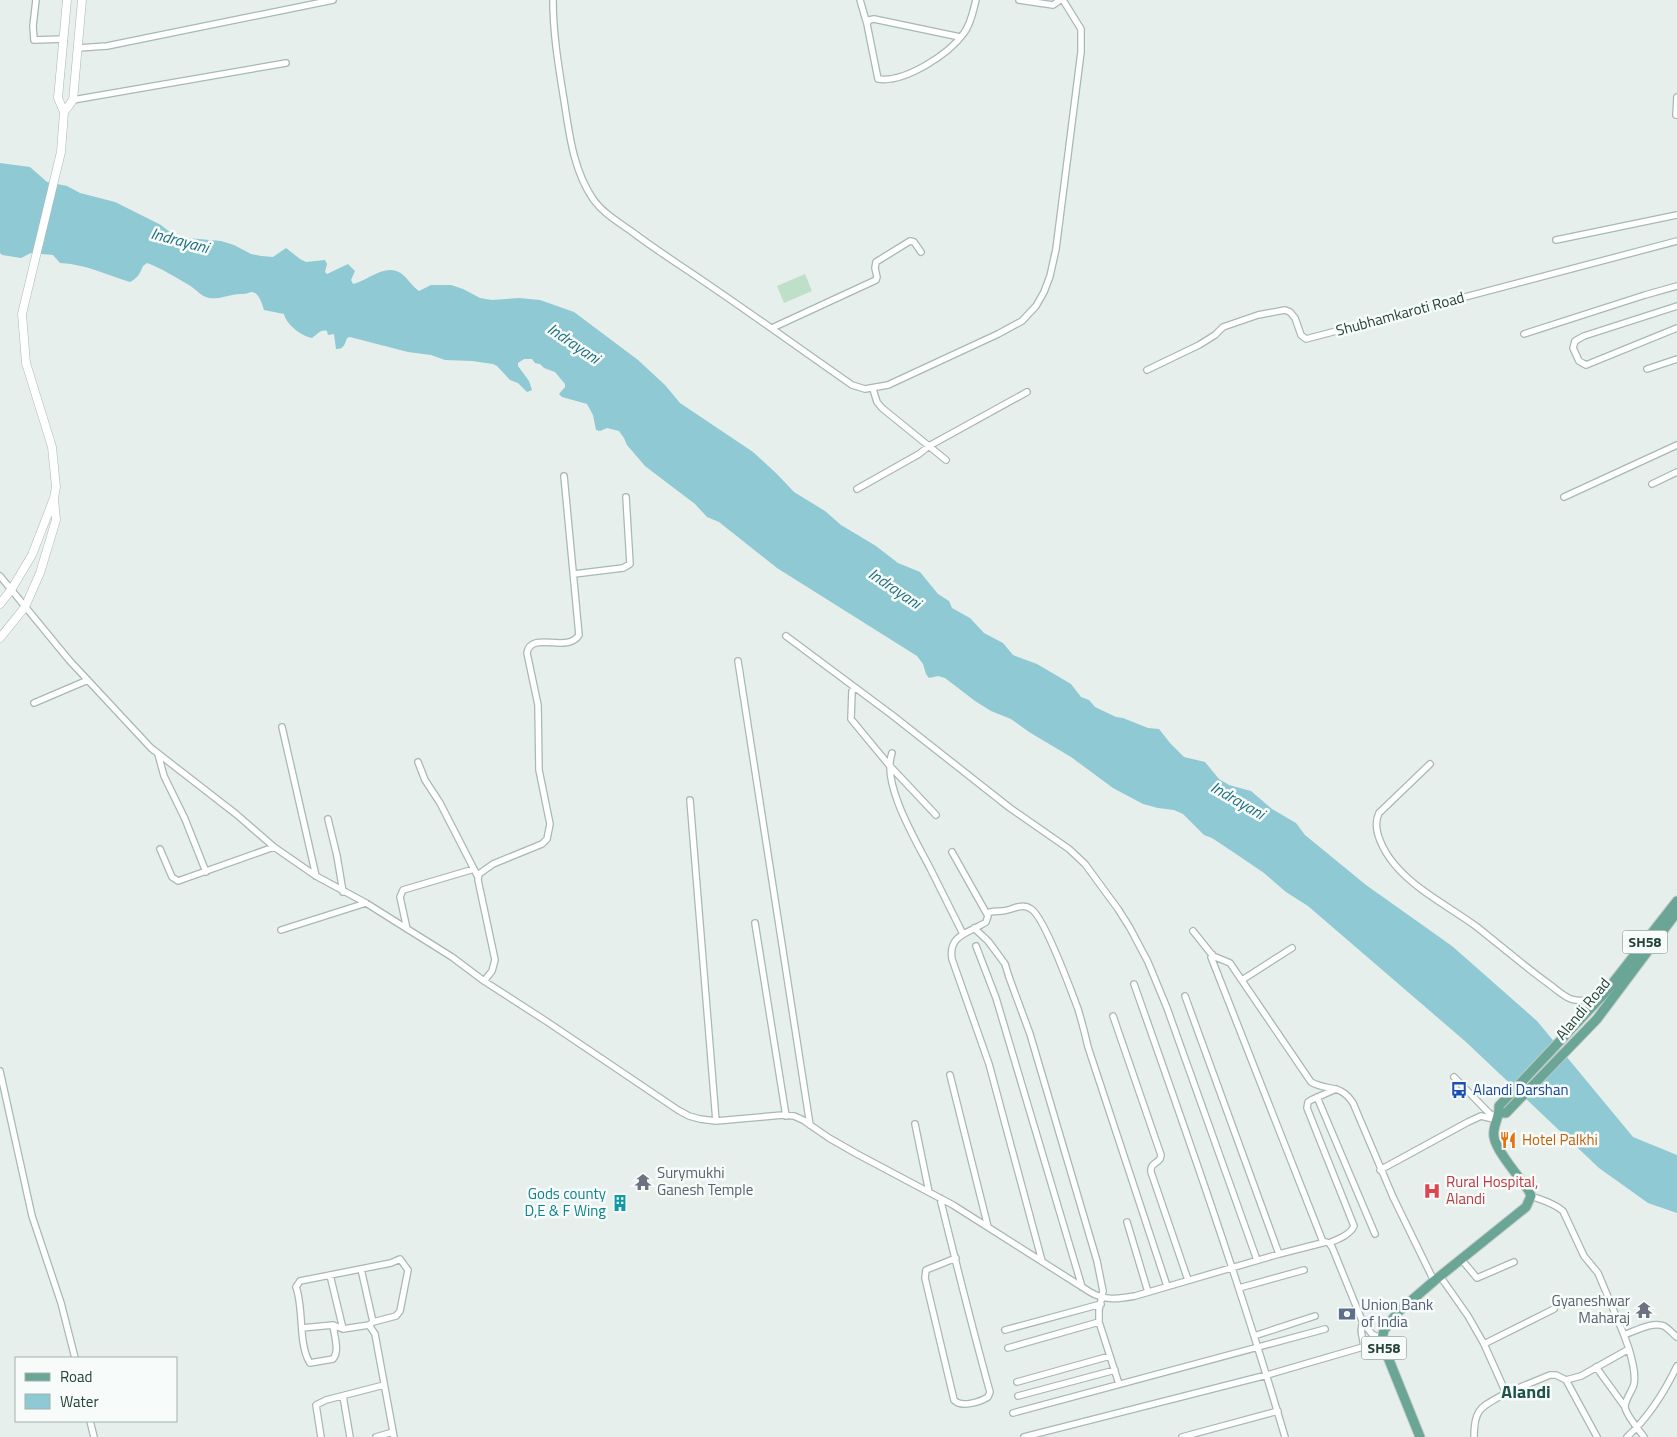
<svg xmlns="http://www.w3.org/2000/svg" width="1677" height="1437" viewBox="0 0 1677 1437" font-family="'Titillium Web',sans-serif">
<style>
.green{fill:#bfe0c8}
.water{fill:#8ec9d4}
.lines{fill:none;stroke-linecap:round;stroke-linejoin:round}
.minor-casing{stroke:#a8b8b2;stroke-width:8}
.tertiary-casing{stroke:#a8b8b2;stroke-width:9}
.primary-casing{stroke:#c2cac8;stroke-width:11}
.minor{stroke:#fff;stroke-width:5.5}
.tertiary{stroke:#fff;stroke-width:8}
.primary{stroke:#6aa596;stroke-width:9}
.labels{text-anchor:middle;stroke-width:5;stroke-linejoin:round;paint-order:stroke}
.shield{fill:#f7fbf9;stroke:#637a73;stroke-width:1}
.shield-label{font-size:14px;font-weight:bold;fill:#24423a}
.street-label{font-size:15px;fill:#24423a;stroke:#f7fbf9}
.transit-label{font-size:15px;fill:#164399;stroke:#f7fbf9;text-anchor:start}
.food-label{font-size:15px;fill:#c56008;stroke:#f7fbf9;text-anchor:start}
.worship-label{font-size:15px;fill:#5b616d;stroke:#f7fbf9;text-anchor:start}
.health-label{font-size:15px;fill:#be3a42;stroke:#f7fbf9;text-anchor:start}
.culture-label{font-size:15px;fill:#0d838f;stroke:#f7fbf9;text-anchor:end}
.service-label{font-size:15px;fill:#4e5e75;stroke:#f7fbf9;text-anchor:start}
.water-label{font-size:16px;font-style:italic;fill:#1c6f80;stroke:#f7fbf9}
.quarter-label{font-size:18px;font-weight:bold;fill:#1f5548;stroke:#f7fbf9}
</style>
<rect width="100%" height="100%" fill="#e6efeb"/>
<path class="green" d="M805,274L812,291L784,303L777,286Z"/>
<path class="water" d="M0,163L30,167L47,182L67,186L80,193L115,202L161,225L176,237L221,241L234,245L251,254L261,256L273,257L286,248L300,259L306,262L325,260L327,264L325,272L327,274L348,264L355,271L351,280L353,284C368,281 386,262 402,274C408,279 412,286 419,291L431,285H451L463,289L480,298L492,300L519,298L540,300L574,312L638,360L665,385L680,403L753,452L777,474L794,492L825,511L841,525L876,546L898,563L920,572L938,594L949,601L952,608L970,618L984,633L1003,643L1013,655L1037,664L1071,684L1081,697L1089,700L1095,707L1116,717L1123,718L1148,728L1159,729L1170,743L1184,757L1205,762L1219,779L1229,785L1251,791L1272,809L1296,823L1305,835L1366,885L1452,946L1537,1021L1633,1137L1677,1155V1213L1648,1203L1599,1168L1466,1042L1308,906L1286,892L1264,873L1239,856L1212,838L1204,835L1183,814L1174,810L1158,808L1143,804L1113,788L1071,757L1029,732L1011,719L991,711L975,701L945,678L938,676L929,678L926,674L923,664L917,656L777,568L719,522L707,517L695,504L645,466L627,445L624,438L619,431L607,428L600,431L596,430L593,415L587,404L562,397L559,394L565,387V384L555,372L544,368L540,364L535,363L532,359H524L518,363V366L529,381L532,390L527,392L518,383L510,380L497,366L493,364L472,361L445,360L431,355L408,352L350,337L347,338C345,344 343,350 336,349L334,334L328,335L327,331C320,329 317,335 312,338C301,336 286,324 284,314L264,310C262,304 259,292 251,292C248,293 246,294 243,294C231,293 220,300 209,298C200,296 196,289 189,285C177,278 159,267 147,263L143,266C140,273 138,278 130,282C107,275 85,264 60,263L53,255L31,253L21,258L2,255L0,253Z"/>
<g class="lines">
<g class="minor-casing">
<path id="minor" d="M36,0L33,26L34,40L64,39
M553,0C553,32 558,63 563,94C569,130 572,168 593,199C603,213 618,222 631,231C648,244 666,256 684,268C741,306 796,346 852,385L865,389L888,385L998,334L1022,321L1036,306L1044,292L1050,276L1056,249L1081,52V29L1063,0
M860,0L867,24
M1019,0L1053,5L1060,0
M960,37L874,19L869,20L867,24L878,79C905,83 949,54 964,33C971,24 973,11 976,0
M78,48L107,46L333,0
M73,100L286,63
M1676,115L1677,97
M1556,240L1677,215
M1677,306L1584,336L1575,341L1573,348L1579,361L1586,365L1677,328
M772,328L876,280L877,277L875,268L876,262L910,241L914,242L921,252
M1524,334L1645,295L1677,286
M1647,369L1677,359
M1147,370L1199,345L1215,335L1223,327L1258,315L1285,310L1290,312L1295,318L1301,335L1306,339L1677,241
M873,389L877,402L882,408L946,460
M1652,484L1677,472
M857,489L919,454L929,446L1027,392
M1564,497L1677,445
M574,574L623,568L630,564L626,497
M0,576L69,660L151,748L236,814L274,847L316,876L366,903L452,957L484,981L546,1021L678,1110L689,1116L700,1119L716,1121L783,1115L794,1116L803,1120L829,1138L857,1154L953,1205L1090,1292C1105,1301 1118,1299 1135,1296L1279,1254L1326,1242L1329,1243L1332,1247L1363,1323L1372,1334L1382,1339
M786,636L892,715L1010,808L1069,849L1085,864L1118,909L1130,928L1148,962L1167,1008L1257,1260
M738,661L810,1125
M855,689L852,691L851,719L889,765L936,815
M34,703L88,680
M282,727L316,876
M892,753C881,783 916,841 930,868C941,890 952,912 963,934
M158,754L164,776L185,819L206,872
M418,762L425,780L440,803L478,877
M1430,764L1379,813C1371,829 1384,852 1395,865C1417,891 1450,907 1477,927C1501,946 1524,966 1549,984C1556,989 1563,996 1571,999C1579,1002 1590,1000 1598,1000
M690,800L716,1121
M328,819L337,856L343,892
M160,849L172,877L178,881L274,847
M952,852L988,916L986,922C970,933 948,934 952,959L989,1064L1042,1261
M987,913C992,911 996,911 1002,911C1011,911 1021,902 1031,909C1044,916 1072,993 1078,1009C1082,1022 1085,1034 1088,1047L1167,1286
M755,923L786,1116
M974,928L988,941L997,953L1005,964L1009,977L1030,1034L1097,1261L1103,1291L1099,1310V1322L1119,1384
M407,929L400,897L403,890L474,869
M281,930L366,903
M1193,931L1213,956L1230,963L1311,1082C1329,1092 1340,1083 1353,1103L1393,1197L1434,1281
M976,946L996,998L1082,1287
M1212,954L1211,957L1323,1242
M1242,980L1292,948
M484,981L492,971L495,960L478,880L479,874L493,864L542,844L547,839L550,824L539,770L538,705L527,653C531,630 567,654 579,635L564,476
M1134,984C1187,1134 1240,1284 1285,1437
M1185,996L1279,1254
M1113,1016L1161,1155L1160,1159C1156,1164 1150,1164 1151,1172L1188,1280
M0,1071L32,1216L61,1303L75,1358
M950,1075L988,1227
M1454,1077L1489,1113L1497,1118
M1317,1097L1375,1234
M915,1124L929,1192
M1380,1170L1468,1122L1481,1116L1497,1120
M1531,1196C1542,1200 1554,1203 1563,1211L1584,1256L1598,1273L1624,1335C1635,1331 1653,1321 1664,1326C1669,1329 1673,1334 1677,1337
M940,1198C956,1263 972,1327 990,1392L988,1397C980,1402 961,1408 954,1400L925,1278L926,1270L956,1258
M1127,1222L1148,1292
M1329,1243C1338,1239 1350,1235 1354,1226L1307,1108L1308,1102L1311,1100L1336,1089
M1461,1259L1477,1278L1514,1262
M361,1269L373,1322
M330,1275L343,1329
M1440,1276L1468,1316L1484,1344L1506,1393L1550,1375H1556L1566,1380L1581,1376L1629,1349L1624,1335
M1239,1288L1304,1270
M369,1325L375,1334L394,1437
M302,1328L333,1325L343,1329L369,1325L373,1322L396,1316L400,1311L408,1270L400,1259L391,1263L300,1281L296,1287C304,1308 298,1345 310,1363L333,1359C340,1351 334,1335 333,1325
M1005,1330L1101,1304
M1254,1336L1315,1316
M1484,1344L1554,1309
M1008,1348L1099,1322
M1629,1349C1632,1360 1636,1373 1634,1384C1632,1392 1625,1399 1625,1407C1626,1415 1639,1430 1644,1437
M1596,1367L1625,1407
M1566,1380L1597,1437
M1017,1382L1110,1356
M343,1396L350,1437
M1018,1396L1115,1370
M1013,1413L1325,1329
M90,1421L94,1437
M321,1437L316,1405L326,1400L384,1385
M376,1437L393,1432
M1024,1437L1267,1375L1363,1347C1365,1339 1358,1332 1363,1323
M1182,1437L1278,1411
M1474,1437C1474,1407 1482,1407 1506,1393
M1627,1437C1649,1417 1664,1393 1677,1366"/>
</g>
<g class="tertiary-casing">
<path id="tertiary" d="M64,112L73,100L82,0
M0,604L11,590L32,555L54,498L56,487L52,447L26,363L22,314L61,152L64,112L58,98L67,0
M0,638L25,607L40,573L56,520L54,499"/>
</g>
<g class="primary-casing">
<path id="primary" d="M1499,1113H1506L1597,1019L1677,912
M1420,1437L1385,1350L1382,1339L1384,1330L1398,1312L1434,1281L1526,1207L1531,1196L1529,1191C1520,1178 1496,1151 1494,1137C1492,1126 1500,1117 1499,1106L1604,994L1677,901"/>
</g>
<use href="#minor" class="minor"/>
<use href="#tertiary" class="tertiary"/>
<use href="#primary" class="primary"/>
</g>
<defs>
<g id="bus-bare" transform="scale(1.35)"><path d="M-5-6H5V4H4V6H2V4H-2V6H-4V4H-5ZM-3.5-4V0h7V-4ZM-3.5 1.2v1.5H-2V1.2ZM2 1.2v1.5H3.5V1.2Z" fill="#1a4fb4" stroke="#f7fbf9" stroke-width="2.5" paint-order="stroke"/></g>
<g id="restaurant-bare" transform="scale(1.35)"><path d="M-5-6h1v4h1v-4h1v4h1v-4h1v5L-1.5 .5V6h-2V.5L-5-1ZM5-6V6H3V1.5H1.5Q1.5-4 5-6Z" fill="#e8710a" stroke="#f7fbf9" stroke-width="2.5" paint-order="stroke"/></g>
<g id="temple-bare" transform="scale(1.35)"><path d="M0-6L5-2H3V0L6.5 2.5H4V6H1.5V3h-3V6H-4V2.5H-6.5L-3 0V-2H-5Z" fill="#6b7280" stroke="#f7fbf9" stroke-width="2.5" paint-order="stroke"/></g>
<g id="hospital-bare" transform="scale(1.35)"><path d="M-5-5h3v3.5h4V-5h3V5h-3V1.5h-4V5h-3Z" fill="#e0444e" stroke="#f7fbf9" stroke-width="2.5" paint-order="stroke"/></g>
<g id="building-bare" transform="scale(1.35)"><path d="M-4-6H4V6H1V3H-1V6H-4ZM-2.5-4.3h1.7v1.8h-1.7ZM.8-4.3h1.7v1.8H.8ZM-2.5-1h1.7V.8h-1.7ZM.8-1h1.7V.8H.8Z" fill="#0f9aa8" stroke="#f7fbf9" stroke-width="2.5" paint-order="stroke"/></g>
<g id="bank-bare" transform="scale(1.35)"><path d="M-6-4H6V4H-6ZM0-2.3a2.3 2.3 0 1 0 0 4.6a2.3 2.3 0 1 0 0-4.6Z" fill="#5c6f8a" stroke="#f7fbf9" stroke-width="2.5" paint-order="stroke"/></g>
</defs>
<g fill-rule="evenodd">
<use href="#bus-bare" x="1459" y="1090"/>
<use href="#restaurant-bare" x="1508" y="1140"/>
<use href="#temple-bare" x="643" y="1182"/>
<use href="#hospital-bare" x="1432" y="1191"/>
<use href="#building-bare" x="620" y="1203"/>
<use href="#temple-bare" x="1644" y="1310"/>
<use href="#bank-bare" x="1347" y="1314"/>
</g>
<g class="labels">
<g class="shield">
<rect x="1622.5" y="930.5" width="45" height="23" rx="4"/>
<rect x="1361.5" y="1336.5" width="45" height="23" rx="4"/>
</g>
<g class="shield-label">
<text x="1645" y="947">SH58</text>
<text x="1384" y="1353">SH58</text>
</g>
<g class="street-label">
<text transform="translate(1400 314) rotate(-15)" y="5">Shubhamkaroti Road</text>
<text transform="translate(1583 1009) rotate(-50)" y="5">Alandi Road</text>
</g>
<g class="transit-label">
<text x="1473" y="1095">Alandi Darshan</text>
</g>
<g class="food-label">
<text x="1522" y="1145">Hotel Palkhi</text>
</g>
<g class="worship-label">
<text x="657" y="1178">Surymukhi<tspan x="657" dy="17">Ganesh Temple</tspan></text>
<text x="1630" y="1306" text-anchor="end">Gyaneshwar<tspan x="1630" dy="17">Maharaj</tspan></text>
</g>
<g class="health-label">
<text x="1446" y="1187">Rural Hospital,<tspan x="1446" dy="17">Alandi</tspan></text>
</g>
<g class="culture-label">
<text x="606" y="1199">Gods county<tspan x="606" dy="17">D,E &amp; F Wing</tspan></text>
</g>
<g class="service-label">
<text x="1361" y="1310">Union Bank<tspan x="1361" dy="17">of India</tspan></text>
</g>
<g class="water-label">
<text transform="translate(180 240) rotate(15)" y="6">Indrayani</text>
<text transform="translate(574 343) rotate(34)" y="6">Indrayani</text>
<text transform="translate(895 588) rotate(34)" y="6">Indrayani</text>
<text transform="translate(1238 800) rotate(30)" y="6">Indrayani</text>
</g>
<g class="quarter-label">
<text x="1526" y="1398">Alandi</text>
</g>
</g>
<rect x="15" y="1357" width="162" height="65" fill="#f7fbf9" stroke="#a3b1ad"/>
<rect x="25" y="1373" width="25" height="8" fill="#6aa596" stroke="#a3b1ad"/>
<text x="60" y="1382" font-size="15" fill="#24423a">Road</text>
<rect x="25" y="1394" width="25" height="15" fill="#8ec9d4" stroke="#a3b1ad"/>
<text x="60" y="1407" font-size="15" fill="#24423a">Water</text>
</svg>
